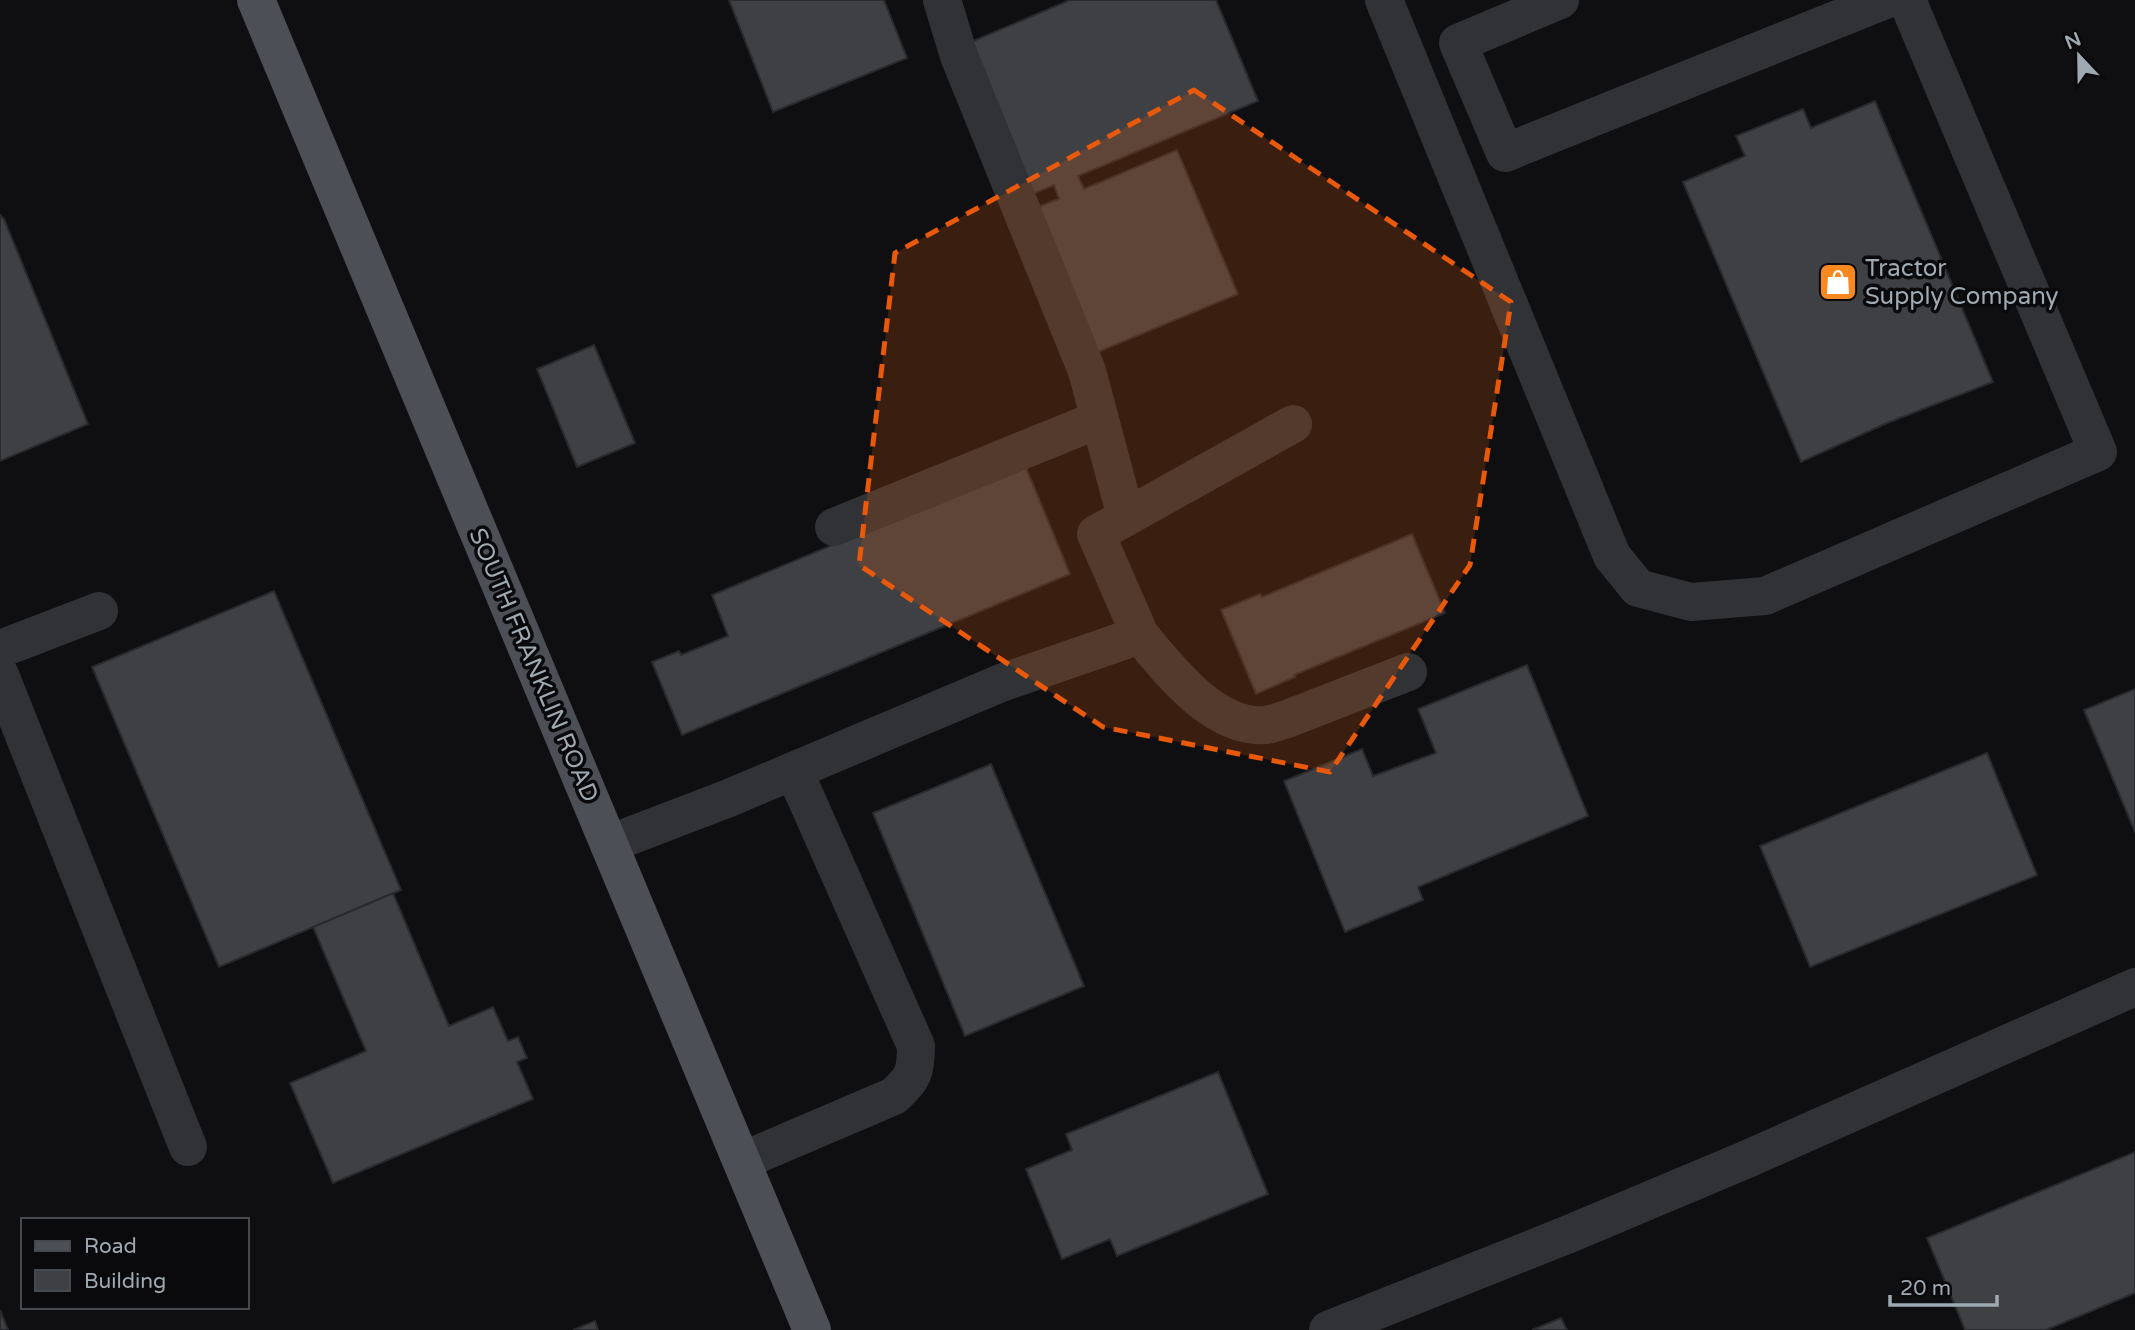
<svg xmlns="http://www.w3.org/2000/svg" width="2135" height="1330" viewBox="0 0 2135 1330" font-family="'Varela Round',sans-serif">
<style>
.building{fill:#3e4044;stroke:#292a2d;stroke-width:2}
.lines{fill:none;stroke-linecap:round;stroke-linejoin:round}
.minor{stroke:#303236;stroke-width:38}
.major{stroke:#4c4f55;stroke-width:38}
.marked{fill:#e8590c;fill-opacity:0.2;stroke:#e8590c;stroke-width:5;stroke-dasharray:14 9;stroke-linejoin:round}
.labels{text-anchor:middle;stroke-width:7;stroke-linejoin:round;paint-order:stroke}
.poi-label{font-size:24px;fill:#9fa9b2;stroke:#0a0a0c;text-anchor:start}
.street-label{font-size:24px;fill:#9fa9b2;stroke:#0a0a0c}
</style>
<rect width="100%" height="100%" fill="#0f0f11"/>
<path class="building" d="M729,0H884L907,58L773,112Z
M1070,0H1216L1258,101L1078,176L1084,189L1177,150L1238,294L1098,352L1037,207L1059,199L1054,185L1030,195L966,44Z
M1875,101L1993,382L1887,423L1801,462L1683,182L1745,156L1736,136L1803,109L1811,128Z
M0,215L4,219L88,424L0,461Z
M594,345L635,443L577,467L537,369Z
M1025,465L1070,574L682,735L652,662L679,651L681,655L728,636L712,595Z
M1412,534L1445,613L1294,675L1295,677L1256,694L1221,610L1260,594L1262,597Z
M274,591L401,890L219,967L92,667Z
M1527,665L1588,816L1418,887L1423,900L1345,932L1284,781L1362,749L1373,776L1436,753L1418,709Z
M2135,689V832L2084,710Z
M1987,753L2037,875L1810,967L1760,846Z
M991,764L1084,986L965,1036L873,813Z
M393,893L449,1026L493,1007L508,1041L518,1037L527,1058L517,1062L533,1099L333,1183L290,1083L366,1051L313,927Z
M1218,1072L1268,1194L1117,1256L1110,1239L1062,1259L1026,1169L1072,1150L1066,1134Z
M2135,1152V1293L2046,1330H1965L1927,1238Z
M0,1310L8,1330H0Z
M1561,1318L1567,1330H1532Z
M595,1321L598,1330H573Z"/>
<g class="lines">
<path class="minor" d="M942,0L959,56L1087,371L1126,517
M1384,0L1612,556L1638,588L1691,602L1765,596L2098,452L1907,0
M1560,0L1458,43L1505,153L1885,0
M834,527L1100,419
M1140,635C1170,671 1214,729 1266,725C1273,724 1280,721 1287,719L1408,672
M0,649L99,611
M0,675L188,1147
M609,844L729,798L1001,683L1140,635L1096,534L1293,424
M742,1161L894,1096C913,1079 916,1072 916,1046L794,771
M1328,1330L1569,1234L1745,1160L2135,987"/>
<path class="major" d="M256,0L812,1330"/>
</g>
<path class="marked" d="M1194,90L1511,302L1470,565L1330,772L1103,727L859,565L895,253Z"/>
<defs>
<g id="shop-square" transform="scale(2.0125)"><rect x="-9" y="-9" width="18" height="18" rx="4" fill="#f9881f" stroke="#0a0a0c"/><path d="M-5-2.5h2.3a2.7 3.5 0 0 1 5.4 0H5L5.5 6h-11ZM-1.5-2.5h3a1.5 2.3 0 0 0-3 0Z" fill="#fff"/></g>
</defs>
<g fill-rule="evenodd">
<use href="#shop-square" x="1838" y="282"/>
</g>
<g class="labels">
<g class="poi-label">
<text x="1865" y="276">Tractor<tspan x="1865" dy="28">Supply Company</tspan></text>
</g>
<g class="street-label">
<text transform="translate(534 665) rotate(67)" y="8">SOUTH FRANKLIN ROAD</text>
</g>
</g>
<rect x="21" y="1218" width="228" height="91" fill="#0a0a0c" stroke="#464a4e" stroke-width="2"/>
<rect x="35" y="1241" width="35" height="10" fill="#4c4f55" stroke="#464a4e" stroke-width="2"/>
<text x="84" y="1253" font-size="21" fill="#9fa9b2">Road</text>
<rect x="35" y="1270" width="35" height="21" fill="#3e4044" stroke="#464a4e" stroke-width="2"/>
<text x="84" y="1288" font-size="21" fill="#9fa9b2">Building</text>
<g transform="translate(2079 56) rotate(338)" stroke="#0a0a0c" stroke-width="5" paint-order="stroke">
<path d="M0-5L12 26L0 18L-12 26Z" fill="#9fa9b2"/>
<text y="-10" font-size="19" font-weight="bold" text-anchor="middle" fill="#9fa9b2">N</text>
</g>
<path d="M1890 1295v10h107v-10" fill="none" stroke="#9fa9b2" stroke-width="3.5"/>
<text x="1900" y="1295" font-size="21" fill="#9fa9b2" stroke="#0a0a0c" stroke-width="5" paint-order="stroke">20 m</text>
</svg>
